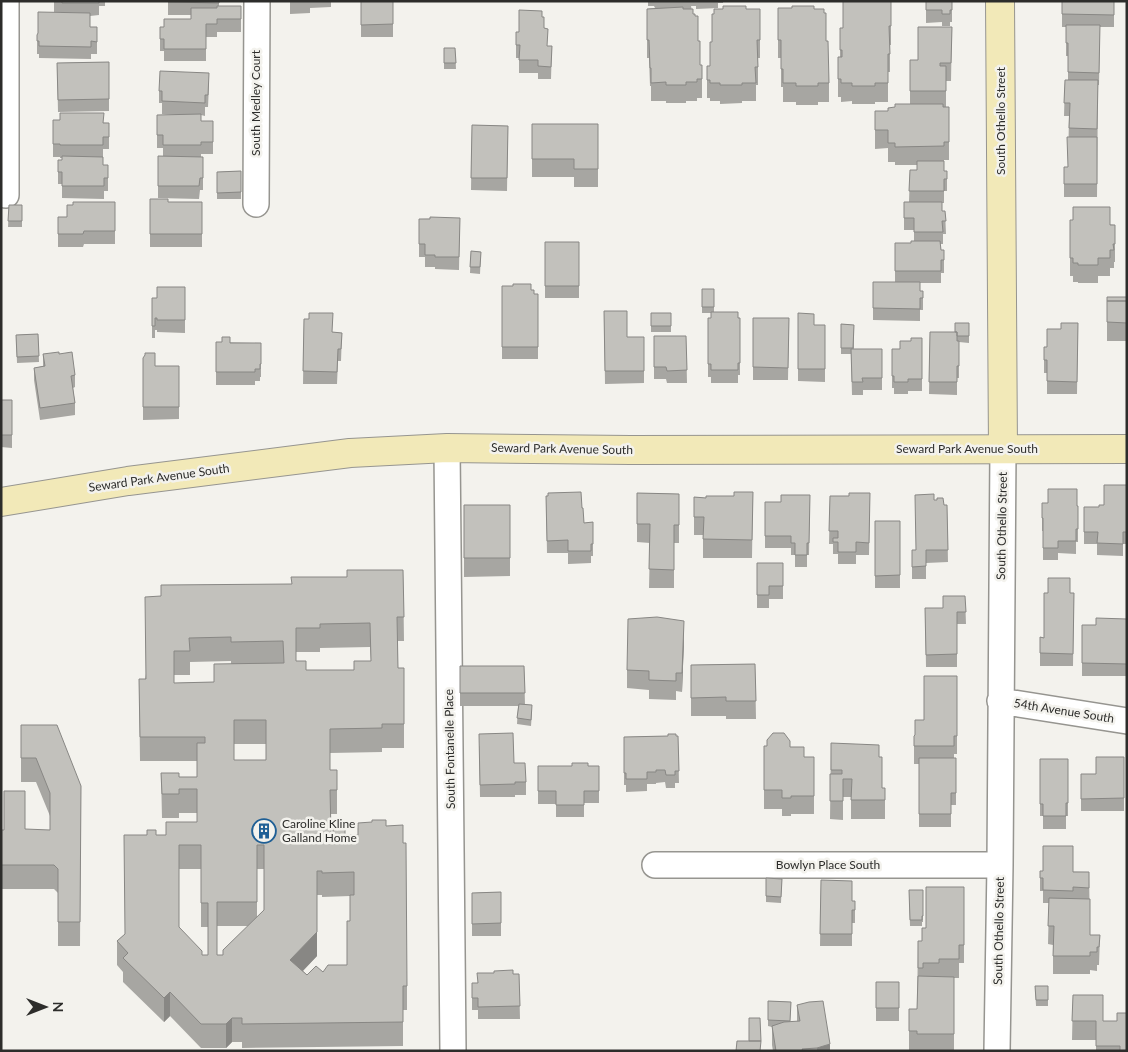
<svg xmlns="http://www.w3.org/2000/svg" width="1128" height="1052" viewBox="0 0 1128 1052" font-family="Lato,sans-serif">
<style>
.lines{fill:none;stroke-linecap:round;stroke-linejoin:round}
.street-casing{stroke:#969590;stroke-width:28}
.secondary-casing{stroke:#969590;stroke-width:30}
.street{stroke:#fff;stroke-width:25}
.secondary{stroke:#f2e9b8;stroke-width:28}
.wall{fill:#a7a6a2;fill-rule:evenodd}
.shaded-wall{fill:#888784}
.building{fill:#c2c1bc;stroke:#888784;fill-rule:evenodd}
.labels{text-anchor:middle;stroke-width:5;stroke-linejoin:round;paint-order:stroke}
.street-label{font-size:12px;fill:#2d2d2b;stroke:#f3f2ed}
.poi-label{font-size:12px;fill:#2d2d2b;stroke:#f3f2ed;text-anchor:start}
</style>
<rect width="100%" height="100%" fill="#f3f2ed"/>
<g class="lines">
<g class="street-casing">
<path id="street" d="M6,195V1
M256,204L257,1
M447,448L453,1051
M1000,701L1127,721
M655,865H1000
M997,1051L1000,865L1003,449"/>
</g>
<g class="secondary-casing">
<path id="secondary" d="M1000,1L1003,449
M1,502L128,481L350,453L447,448L631,450L1127,449"/>
</g>
<use href="#street" class="street"/>
<use href="#secondary" class="secondary"/>
</g>
<path class="wall" d="M54,1H105V6H99V15L90,16V27H97V54H91V59L39,58V54H37V35L62,12H54Z
M168,1H219V6H241V32H217V37H206V61H164V51H160V27H164L191,19V15H168Z
M290,1H331V7L310,8V13L290,14Z
M361,1H393V37H361Z
M648,1H723V3H718V8L696,9V6H691L698,41L700,65H702V98H697V101H686V103H666V101H651V86H650L649,58H647V9L655,8L654,6H648Z
M891,1V45H890V72H888V102H875V104H852V101L841,102V97H838V57H840V28H843Z
M926,1H952V22H950V26H942V22L926,23Z
M1062,1H1114V27H1100L1099,85H1098L1097,197H1064V167H1068L1069,116H1064L1065,80H1068V56H1066V27H1062Z
M778,8L814,9L826,41L829,83V102H818V105H796V102H783V87H781V58H778Z
M746,9H760V58H758V85H756V101H742V103L720,104V101H710V98H707V66H710L712,42Z
M542,17L547,46H552L551,79H538V73H519V58H516V32H519Z
M952,27L951,81H946V107H949V160H944V171H947V191H944V203H942V211H945L946,234H943V244H940L941,250H944V273H941V283H920V291H923V310H920V321L873,320V282H895V243H911L914,241V230H904V202H909L910,170H917V165H895V162H888V148L875,149V111H888L895,107L910,104V60H918Z
M444,48H455L456,69H444Z
M109,62V111L58,112L57,63Z
M209,85L208,107H205V116L201,115V121H213V154H201V157H203V190H200L199,199L158,198V156H163V148H157V115H179L162,114V103H159V91Z
M53,120L109,123V149H103V165H108V191H104V199L62,198V184H58V160H62V158H60V157H53Z
M532,124H598V187H574V177H532Z
M472,125L508,126L507,191L471,190Z
M241,171V199H217V172Z
M150,199L168,202H202V247H150Z
M115,202V244H84L83,247H58V217H67Z
M9,205H22V227H8Z
M460,218L459,270L435,269V267H425V257H419V219Z
M1070,220L1115,225V262H1114V268H1110V276H1098V283H1078V282H1073V276H1070Z
M545,242H579V298H545Z
M471,251L481,252L480,274L470,273Z
M502,286L531,290L534,294H538V359H502Z
M185,287V333L157,332V330H155V338H152V298H157Z
M702,289H714V312L740,318V375H738V383H711V377H708V318H711V313H702Z
M1107,297H1127V341H1107Z
M604,311L627,337H644V383L605,384Z
M651,313H671V332H651Z
M798,313L814,325H825V382L798,381Z
M753,318H789L788,380H753Z
M304,319L332,332L342,333L341,361H338L337,384H303Z
M969,323V343L959,342V378H957V395L929,394L930,332H955Z
M1078,323L1077,394H1047V373H1044V347H1047Z
M841,324L854,325V349H882V390H863V395H852L851,354H841Z
M38,334L39,362L17,363L16,335Z
M654,336H686L687,383H667L666,379H654Z
M922,338V391H908V394H894V388H892V349H900L911,341Z
M216,342L261,343V377H260V381H255V385H216Z
M43,354H59L75,375V387L73,388L75,403V415L40,420L34,380V368L43,366Z
M143,358L155,366H179V419L143,420Z
M1,400H12V448L1,447Z
M1127,485V544H1123V556L1097,555V544H1084V507H1099L1104,505Z
M753,492L752,558H703V535H694V497L706,498L734,496Z
M637,493L679,494V543H674V588H649L650,543L637,542Z
M870,493L869,555H856V564H838V554H833V544H829L830,496H849Z
M810,495L809,555H807V567H795V555H791V548H765V502H781Z
M546,496L582,508L584,523L593,522V556H591V563L568,564V553H547Z
M934,500L944,505H947L948,562L926,563V579H912V550H916Z
M1042,503L1078,506V542H1076V554L1058,553V560H1043V531H1042Z
M464,505H510V576L464,577Z
M875,521H900V588H875Z
M757,563H783V599H769V608H757Z
M403,570L404,641H398V668H404V748H382V752L330,753V770L337,790V814H331V833L358,835L386,826L407,986V1010H403V1046L242,1048V1042H232L226,1048H201L170,1016L164,1022L123,982V972L117,965V941L125,934L156,835H166L197,822V813H179V818H162L161,773L179,777H197V761H140L139,679H145L161,596L291,584ZM370,647L371,661L354,670H306L296,661V652H320V648ZM231,661V664L214,682L174,683V675H190V662ZM234,744H266V760H234ZM179,869H201V927H208V955H202L179,927ZM257,869H264V910L257,917ZM317,895H322V897L350,896V921L347,965L323,972L307,975L303,971L317,956ZM217,926H248L223,955H217Z
M1070,593H1074L1073,666H1040V637L1044,638Z
M965,596L966,624H957V667H926L925,608H943Z
M1127,619V676H1082V625H1096Z
M684,640L682,692L676,691V700L649,699V690L627,688V670Z
M755,664L756,719H726V716H691V665Z
M460,666H524L525,705L532,712L531,726L517,724L518,706H460Z
M957,676V754H954V758H956V805H951V827H919V764H914V736L924,720Z
M21,725L81,786L80,946H58V893L54,889H1V830H50V816L36,782H21Z
M678,736L679,783H675V788H666L665,782L656,783V784H647V791L626,792V785H624V737Z
M831,743L879,757L882,788H885V819H851V797H843V820L830,819Z
M479,746L514,763L526,782V795H515V797H480Z
M764,746L790,747L804,757H814V814H791V816H782V809H764Z
M1124,757V811H1081V774H1096Z
M1040,759H1068V816H1066V829H1043V816H1040Z
M538,766H599V803H584V817H556V804H538Z
M1040,871L1089,872L1090,935H1100L1099,965H1097V971L1090,970V974H1053V945L1048,944L1049,903H1043V891H1040Z
M766,878L782,879L781,903L766,902Z
M821,880L852,901H855V923H852V946H820Z
M964,887V963H959V978H954V1051H917V1050H909V1009H917L918,941H922L926,928Z
M909,890H923V922H922V926H910Z
M501,892V936H472V893Z
M513,974H519L520,1019H478V1010H472V983H477Z
M876,982H899V1021H876Z
M1035,986H1048V1006H1036Z
M1073,995L1103,1021H1117L1127,1051H1096V1040H1072Z
M768,1001L791,1002L790,1022H797V1005L830,1051H773L772,1045V1027L768,1026Z"/>
<path class="shaded-wall" d="M684,621V640L682,692V673Z
M317,932V956L290,984V960Z
M170,992V1016L164,1022V998Z
M232,1018V1042L226,1048V1024Z
M830,1044V1051H817V1048Z"/>
<path class="building" d="M62,1H99V3H62Z
M168,1H219V3L168,2Z
M361,1H393V24L361,25Z
M843,1H891V26H889L890,54H888V83H875V86H852V83H841V79H838V57H842V50H840V28H843Z
M926,1H952V10H950V14H942V10H926Z
M1062,1H1114V15L1062,14Z
M217,6H241V19H217V24H206V49H164V39H160V27H164V19H191V8H217Z
M723,6H746V9H760V40H757L758,67H755L756,83H742V85H720V83H710V80H707V66H710V42H712V14H714V9H723Z
M792,6H814V9H824V13H826V41H828L829,83H818V86H796V83H783V69H781V40H778V8H792Z
M683,7V9H693V14H695V16H698V41H700V65H702V79H697V82H686V85H666V82L651,83V68H650L649,40H647V9Z
M519,10L542,11V17H544V28L548,29L547,46H552L551,67L538,66V60H519L520,45H516V32H519Z
M38,12L90,13V27H97V42L91,41V47L39,46V41H37V35L38,33Z
M1066,25H1100L1099,73L1068,72V43H1066Z
M918,27H952L951,63H940V66H946V91H910V60H918Z
M444,48H455L456,63H444Z
M109,62V99L58,100L57,63Z
M160,71L209,73L208,95H205V103L162,101V91H159Z
M1065,80H1098L1097,129L1069,128L1070,103H1064Z
M895,104H943V107H949V142H944V146L895,147V143H888V130H875V111H888V108L895,107Z
M60,113H104L103,123H109V137H103V145H60V144H53V120H60Z
M201,114V121H213V142H201V145H163V135H157V115Z
M532,124H598V169H574V159H532Z
M472,125L508,126L507,178H471Z
M1067,137H1097V184H1064V167H1068Z
M62,156L103,157V165H108V178H104V186H62V172H58V160H62Z
M158,156L203,157V178H200L199,186H158Z
M917,161H944V171H947V179H944V191H909L910,170H917Z
M241,171V192L217,193V172Z
M150,199H168V202H202V234H150Z
M73,202H115V231H84L83,234H58V217H67V205H73Z
M904,202H942V211H945L946,221H942L943,232H914V218H904Z
M9,205H22V221H8Z
M1073,207H1110V225H1115V244H1113L1114,250H1110V258H1098V265H1078V263H1073V258H1070V220H1073Z
M430,217L460,218L459,257H435V255H425V244H419V219H430Z
M911,241H940L941,250H944V260H941V271H895V243H911Z
M545,242H579V286H545Z
M471,251L481,252L480,267H470Z
M873,282H920V291H923V298H920V309L873,308Z
M513,284H531V290H534V294H538V347H502V286H513Z
M157,287H185V320H157V318H155V326H152V298H157Z
M702,289H714V307H702Z
M1107,297H1127V301H1107Z
M1107,301H1127V323L1107,322Z
M604,311H627V337H644V371H605Z
M711,312H738V318H740V363H738V370H711V364H708V318H711Z
M309,313H333L332,332L342,333L341,349H338L337,372L303,371L304,319H309Z
M651,313H671V326H651Z
M798,313L814,314V325H825V369H798Z
M753,318H789L788,368L753,367Z
M955,323H969V336H957V332H955Z
M1061,323H1078L1077,382L1047,381V360H1044V347H1047V329H1061Z
M841,324L854,325L853,348H841Z
M930,332H957V341H959V366H957V382H929Z
M38,334L39,356L17,357L16,335Z
M654,336H686L687,370L667,371L666,367H654Z
M222,337H230V343H261V364H260V369H255V372H216V342H222Z
M911,338H922V379H908V382H894V376H892V349H900V341H911Z
M851,349H882V378H862L863,382H852Z
M59,352V354L72,352L75,375L71,376L75,403L40,408L34,368L45,366L43,354Z
M145,353H155V366H179V407H143V358L145,355Z
M1,400H12V435H1Z
M1104,485H1127V532H1123V544L1097,543L1098,532H1084V507H1099V505H1104Z
M1048,489H1077V506H1078V529H1076V541H1058V548H1043V518H1042V503H1048Z
M581,492L582,508H583L584,523L593,522V544H591V551H568V540L547,541L546,496H548V493Z
M734,492H753L752,540L703,539L704,517H694V497L706,498V496H734Z
M637,493L679,494V525H674V570L649,569L650,524H637Z
M849,493H870L869,543L856,542V552H838V542H833V538H838V531H829L830,496H849Z
M934,494V500H937V498H943L944,505H947L948,550H926V566L912,567V550H916L915,495Z
M781,495H810L809,543H807V555H795V543H791V536H765V502H781Z
M464,505H510V558H464Z
M875,521H900V575L875,576Z
M757,563H783V586H769V595H757Z
M347,570H403L404,617H397L398,668H404V724H382V728L330,729V770H337V790H330L331,833H333V822H345V835H358V823L372,822V820H386V826L403,825V843H406L407,986H403V1022L242,1024V1018H232L226,1024H201L170,992L164,998L123,958L128,953L117,941L125,934L124,835H147V830H156V835H166V822H197V789H179V794H162L161,773H179V777H197V743H205V737H140L139,679H146L145,597L161,596V585L292,584L291,577H347ZM370,623L371,661H354V670H306V661H296V628H320V624ZM231,637V642L283,641L284,663L214,664V682L174,683V651H190L189,638ZM234,720H266V760H234ZM179,845H201V903H208V955H202V951L179,927ZM257,845H264V910L223,950V955H217V902H257ZM317,871H322V873L354,872V895H350V921H347V965H328L323,972L316,966L307,975L290,960L317,932Z
M1048,578H1070V593H1074L1073,654L1040,653V637L1044,638V593H1048Z
M943,596H965L966,612H957V654L926,655L925,608H943Z
M657,617L684,621L682,673H676V681L649,680V671L627,670L628,619Z
M1096,618L1127,619V664L1082,663V625H1096Z
M755,664L756,701H726V697L691,698V665Z
M460,666H524L525,693H460Z
M924,676H957V736H954V746H914V736L915,735V720H924Z
M519,704L532,705L531,720L517,718Z
M21,725H57L81,786L80,922H58V869L54,865H1V830H4V791H25V829L50,830V793L36,758H21Z
M513,733L514,763H525L526,782H515V784L480,785L479,734Z
M773,733H784L790,741V747H804V757H814V796H791V798H782V790H764V746H767V740Z
M668,734H676V736H678L679,771H675V775H666L665,770H656V772H647V779H626V773H624V737L668,736Z
M831,743L879,745V757H882V788H885V800H851L852,779H843V801H830V774H842V770H831Z
M1096,757H1124V798L1081,799V774H1096Z
M919,758H956V793H951V814H919Z
M1040,759H1068V803H1066V816H1043V804H1040Z
M572,763H588V766H599V791H584V805H556V791H538V766H572Z
M1043,846H1073V872H1089V888L1073,887V891L1043,890V878H1040V871H1043Z
M766,878L782,879L781,897L766,896Z
M821,880L852,881V901H855V910H852V934H820Z
M926,887H964V945H959V959H939V963H923V968H918V941H922V928H926Z
M909,890H923V916H922V920H910Z
M501,892V923L472,924V893Z
M1049,898L1090,899V935H1100L1099,947H1097V952H1090V956H1053L1054,926H1048Z
M513,970V974H519L520,1006L478,1007V998H472V983H478L477,973H494V971Z
M918,976L954,977V1034H917V1031H909V1009H917Z
M876,982H899V1008H876Z
M1035,986H1048V1000H1036Z
M1073,995H1103V1021H1117V1013H1127V1051H1120V1046H1096V1021H1072Z
M768,1001L791,1002L790,1021L768,1020Z
M823,1001L830,1044L817,1048L802,1049L803,1051H776L772,1026L784,1022L800,1021L797,1005L809,1002Z
M749,1018H760L761,1041H749Z
M737,1041H761L760,1051H736Z"/>
<defs>
<g id="building-ring" transform="scale(1.25)"><circle r="9.5" fill="#f3f2ed" stroke="#1f5f95" stroke-width="1.5"/><path d="M-4-6H4V6H1V3H-1V6H-4ZM-2.5-4.3h1.7v1.8h-1.7ZM.8-4.3h1.7v1.8H.8ZM-2.5-1h1.7V.8h-1.7ZM.8-1h1.7V.8H.8Z" fill="#1f5f95"/></g>
</defs>
<g fill-rule="evenodd">
<use href="#building-ring" x="264" y="831"/>
</g>
<g class="labels">
<g class="street-label">
<text transform="translate(256 103) rotate(-90)" y="4">South Medley Court</text>
<text transform="translate(1001 121) rotate(-90)" y="4">South Othello Street</text>
<text transform="translate(562 449) rotate(1)" y="4">Seward Park Avenue South</text>
<text x="967" y="453">Seward Park Avenue South</text>
<text transform="translate(159 478) rotate(-8)" y="4">Seward Park Avenue South</text>
<text transform="translate(1002 526) rotate(-89)" y="4">South Othello Street</text>
<text transform="translate(1064 711) rotate(9)" y="4">54th Avenue South</text>
<text transform="translate(450 749) rotate(-91)" y="4">South Fontanelle Place</text>
<text x="828" y="869">Bowlyn Place South</text>
<text transform="translate(999 931) rotate(-89)" y="4">South Othello Street</text>
</g>
<g class="poi-label">
<text x="282" y="828">Caroline Kline<tspan x="282" dy="14">Galland Home</tspan></text>
</g>
</g>
<rect width="1128" height="1052" fill="none" stroke="#2d2d2b" stroke-width="5"/>
<g transform="translate(45 1007) rotate(90)" stroke="#f3f2ed" stroke-width="4" paint-order="stroke">
<path d="M0-4L9 19L0 12L-9 19Z" fill="#2d2d2b"/>
<text y="-8" font-size="14" font-weight="bold" text-anchor="middle" fill="#2d2d2b">N</text>
</g>
</svg>
